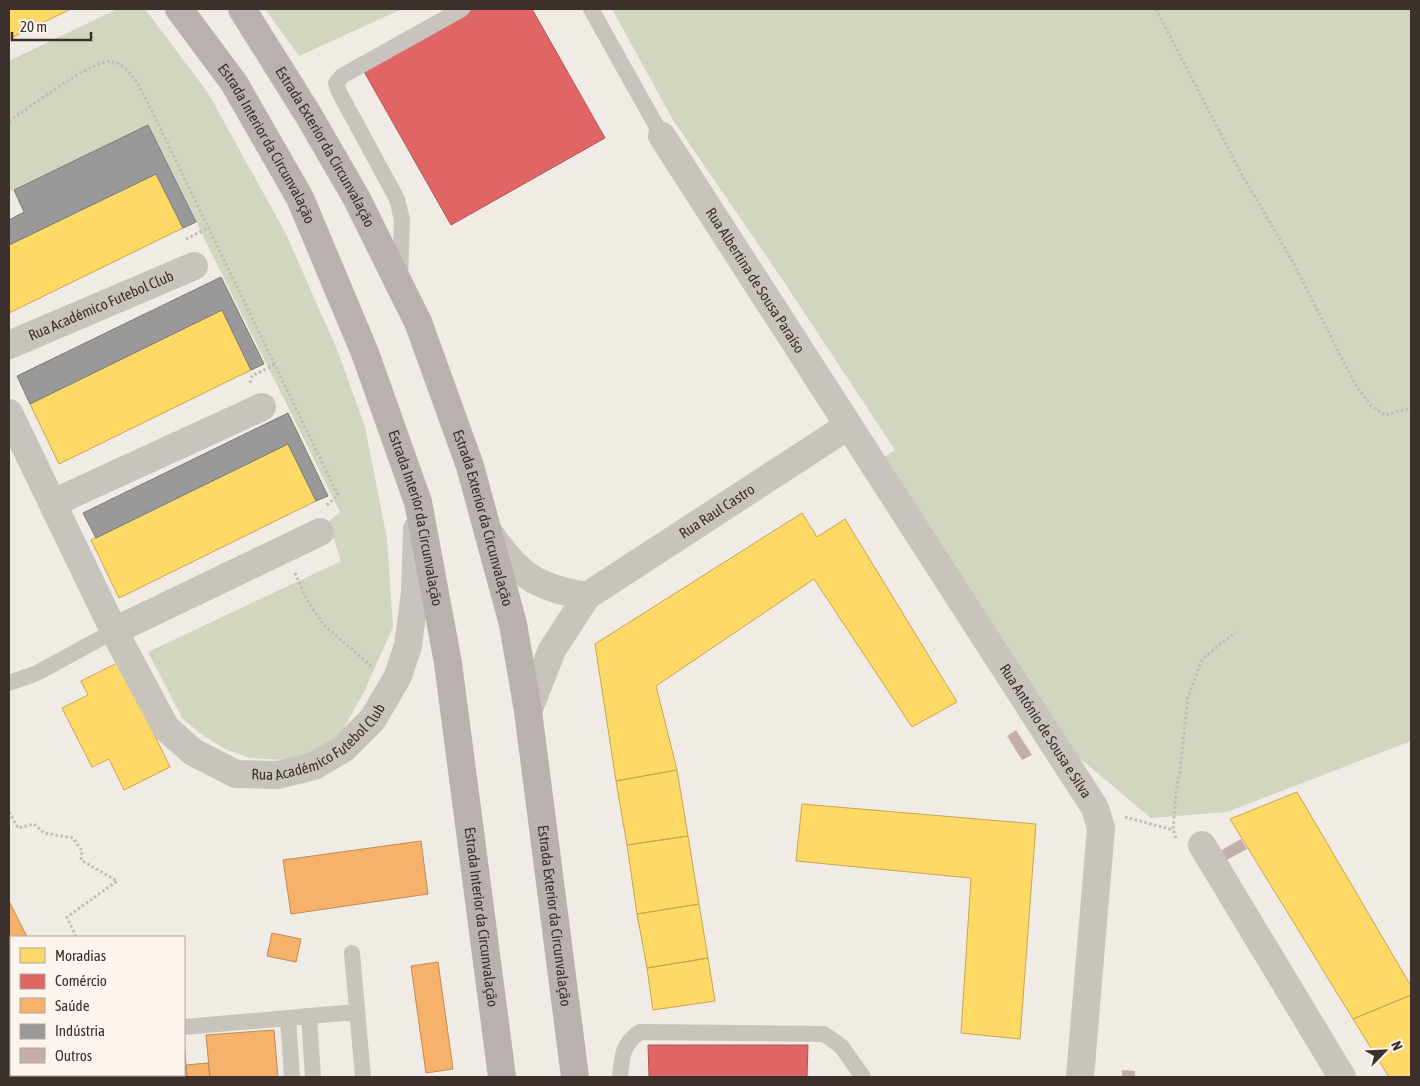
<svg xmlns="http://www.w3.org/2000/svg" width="1420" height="1086" viewBox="0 0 1420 1086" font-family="'Asap Condensed',sans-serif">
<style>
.green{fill:#d1d6bf}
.homes{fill:#ffd966;stroke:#c4a654}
.shops{fill:#e06666;stroke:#ae5654}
.health{fill:#f6b26b;stroke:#be8b58}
.industry{fill:#999;stroke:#7d7a78}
.building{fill:#c3afa7}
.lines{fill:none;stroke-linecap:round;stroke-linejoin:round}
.path{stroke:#c2bbb6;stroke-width:3;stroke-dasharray:2.5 2.5;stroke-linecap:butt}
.lane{stroke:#c9c3be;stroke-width:16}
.street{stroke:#c9c3be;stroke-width:28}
.primary{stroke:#b8b1ad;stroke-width:28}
.labels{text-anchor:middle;stroke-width:5;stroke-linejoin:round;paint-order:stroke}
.street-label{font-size:15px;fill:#3b302b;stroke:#fbf5ee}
</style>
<rect width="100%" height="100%" fill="#f0ebe5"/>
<path class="green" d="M117,9H145L208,93L286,234L338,352L365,427L387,539L393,627L364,692L340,735L318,752L284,760L250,758L225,749L201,734L182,718L148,652L341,561L328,522L340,512L148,125L9,192V61Z
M265,9H402L299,56Z
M612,9H1411V741L1227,812L1151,818L1077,756L884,457L895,450L780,276L673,120Z"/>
<path class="homes" d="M9,9H71L9,39Z
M156,174L183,228L9,313V245Z
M222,310L251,370L59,464L30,404Z
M288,444L316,501L119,598L91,540Z
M802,513L817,537L845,519L957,702L912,727L814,579L656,686L677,770L616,781L595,644Z
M119,662L170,767L124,790L109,759L92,767L62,708L88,695L81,681Z
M677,770L688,836L627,845L616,781Z
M1297,792L1411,986V995L1353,1019L1230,819Z
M802,804L1036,824L1020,1039L961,1033L971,878L796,861Z
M688,836L699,904L637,914L627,845Z
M699,904L708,958L647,968L637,914Z
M708,958L715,1001L653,1010L647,968Z
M1411,995V1077H1389L1353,1019Z"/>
<path class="shops" d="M466,9H532L605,138L451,225L362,68Z
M648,1045H808L807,1077H649Z"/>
<path class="health" d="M421,841L428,894L291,914L283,860Z
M9,901L27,937H11V1020L9,1015Z
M272,933L301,939L296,962L267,956Z
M438,962L453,1069L426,1073L411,966Z
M274,1030L278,1077H210L206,1035Z
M184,1039L187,1077H171V1075H184Z
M208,1063L210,1077H187L186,1065Z
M135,1075H171V1077H135Z"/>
<path class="industry" d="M148,125L196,222L183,228L156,174L9,245V220L24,212L14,190Z
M221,277L264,364L251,370L222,310L30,404L17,376Z
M288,413L328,496L316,501L288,444L96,538L83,513Z"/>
<path class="building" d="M1016,730L1032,755L1022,760L1007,736Z
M1241,839L1247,849L1225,861L1220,851Z
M1122,1070L1135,1071V1077H1122Z"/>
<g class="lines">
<path class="path" d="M1156,9L1241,173L1293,262L1355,384L1371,406L1385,415L1411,408
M9,121C28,109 95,56 114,62C130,66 139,87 146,99L335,489L338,495L326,506
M186,239L208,228
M250,383L252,376L274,365
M295,573L307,600L323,624L372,667
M9,812L18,828L34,824L44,833L73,838L82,851L81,860L117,881L67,917L76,937
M1125,817L1173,830
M1176,838L1173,830L1176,792L1180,770L1188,697L1202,659L1236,632"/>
<path class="lane" d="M591,9L662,136
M400,279L402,220L397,199L339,92L336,83L342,76L462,9
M9,683L37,673L114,631
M352,953L363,1077
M309,1016L356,1012
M288,1018L309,1016L313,1077
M184,1027L288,1018L292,1077
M9,1041H11
M64,1075L65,1077
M620,1077C622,1057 622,1044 640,1032L824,1034L841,1046L863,1077"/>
<g class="street">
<path id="s1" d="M662,136L1095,808L1101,828L1080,1077"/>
<path id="s2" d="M9,345L194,266"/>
<path id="s3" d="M9,413L114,631L166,728L193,752L236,774L278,775L314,766L343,749L373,719L398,676L408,646L415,593L417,529"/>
<path d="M53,503L262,407"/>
<path d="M488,531C517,574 535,588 587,596"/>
<path d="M114,631L320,532"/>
<path id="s4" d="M528,711L552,650L587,596L848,426"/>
<path d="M1202,845L1342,1077"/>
</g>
<g class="primary">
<path id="s5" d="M179,9L234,83L300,198L365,353L418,502L448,663L502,1077"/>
<path id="s6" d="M242,9L309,116L357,199L400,286L418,322L470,466L513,624L528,711L575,1077"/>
</g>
</g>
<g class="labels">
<g class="street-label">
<text dy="5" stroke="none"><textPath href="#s5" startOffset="161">Estrada Interior da Circunvalação</textPath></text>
<text dy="5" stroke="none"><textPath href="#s6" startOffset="161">Estrada Exterior da Circunvalação</textPath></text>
<text dy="5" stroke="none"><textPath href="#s1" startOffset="172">Rua Albertina de Sousa Paraíso</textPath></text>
<text dy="5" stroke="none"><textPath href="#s2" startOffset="100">Rua Académico Futebol Club</textPath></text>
<text dy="5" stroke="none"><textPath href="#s4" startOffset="285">Rua Raul Castro</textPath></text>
<text dy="5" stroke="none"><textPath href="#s5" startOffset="566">Estrada Interior da Circunvalação</textPath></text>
<text dy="5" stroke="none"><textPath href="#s6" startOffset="566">Estrada Exterior da Circunvalação</textPath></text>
<text dy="5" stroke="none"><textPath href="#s1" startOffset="708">Rua António de Sousa e Silva</textPath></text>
<text dy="5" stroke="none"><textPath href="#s3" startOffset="530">Rua Académico Futebol Club</textPath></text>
<text dy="5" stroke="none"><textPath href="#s5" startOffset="971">Estrada Interior da Circunvalação</textPath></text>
<text dy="5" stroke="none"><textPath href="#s6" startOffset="971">Estrada Exterior da Circunvalação</textPath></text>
</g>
</g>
<rect width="1420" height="1086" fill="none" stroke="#3b302b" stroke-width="20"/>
<rect x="10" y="936" width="175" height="140" fill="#fbf5ee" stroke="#aea6a0"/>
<rect x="20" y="948" width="25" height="15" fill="#ffd966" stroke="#aea6a0"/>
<text x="55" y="961" font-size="15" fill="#3b302b">Moradias</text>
<rect x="20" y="974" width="25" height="15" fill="#e06666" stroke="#aea6a0"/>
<text x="55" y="986" font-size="15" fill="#3b302b">Comércio</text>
<rect x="20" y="998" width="25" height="15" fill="#f6b26b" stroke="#aea6a0"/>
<text x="55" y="1011" font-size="15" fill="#3b302b">Saúde</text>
<rect x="20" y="1024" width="25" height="15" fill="#999999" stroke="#aea6a0"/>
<text x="55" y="1036" font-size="15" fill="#3b302b">Indústria</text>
<rect x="20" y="1048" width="25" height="15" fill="#c3afa7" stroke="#aea6a0"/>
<text x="55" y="1061" font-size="15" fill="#3b302b">Outros</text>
<g transform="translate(1385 1051) rotate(66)" stroke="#fbf5ee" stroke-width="4" paint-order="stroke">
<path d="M0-4L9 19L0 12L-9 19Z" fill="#3b302b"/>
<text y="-8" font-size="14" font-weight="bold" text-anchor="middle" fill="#3b302b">N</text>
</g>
<path d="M12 32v8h79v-8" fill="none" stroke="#3b302b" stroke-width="2.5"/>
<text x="20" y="32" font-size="15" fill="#3b302b" stroke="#fbf5ee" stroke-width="4" paint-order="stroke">20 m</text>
</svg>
